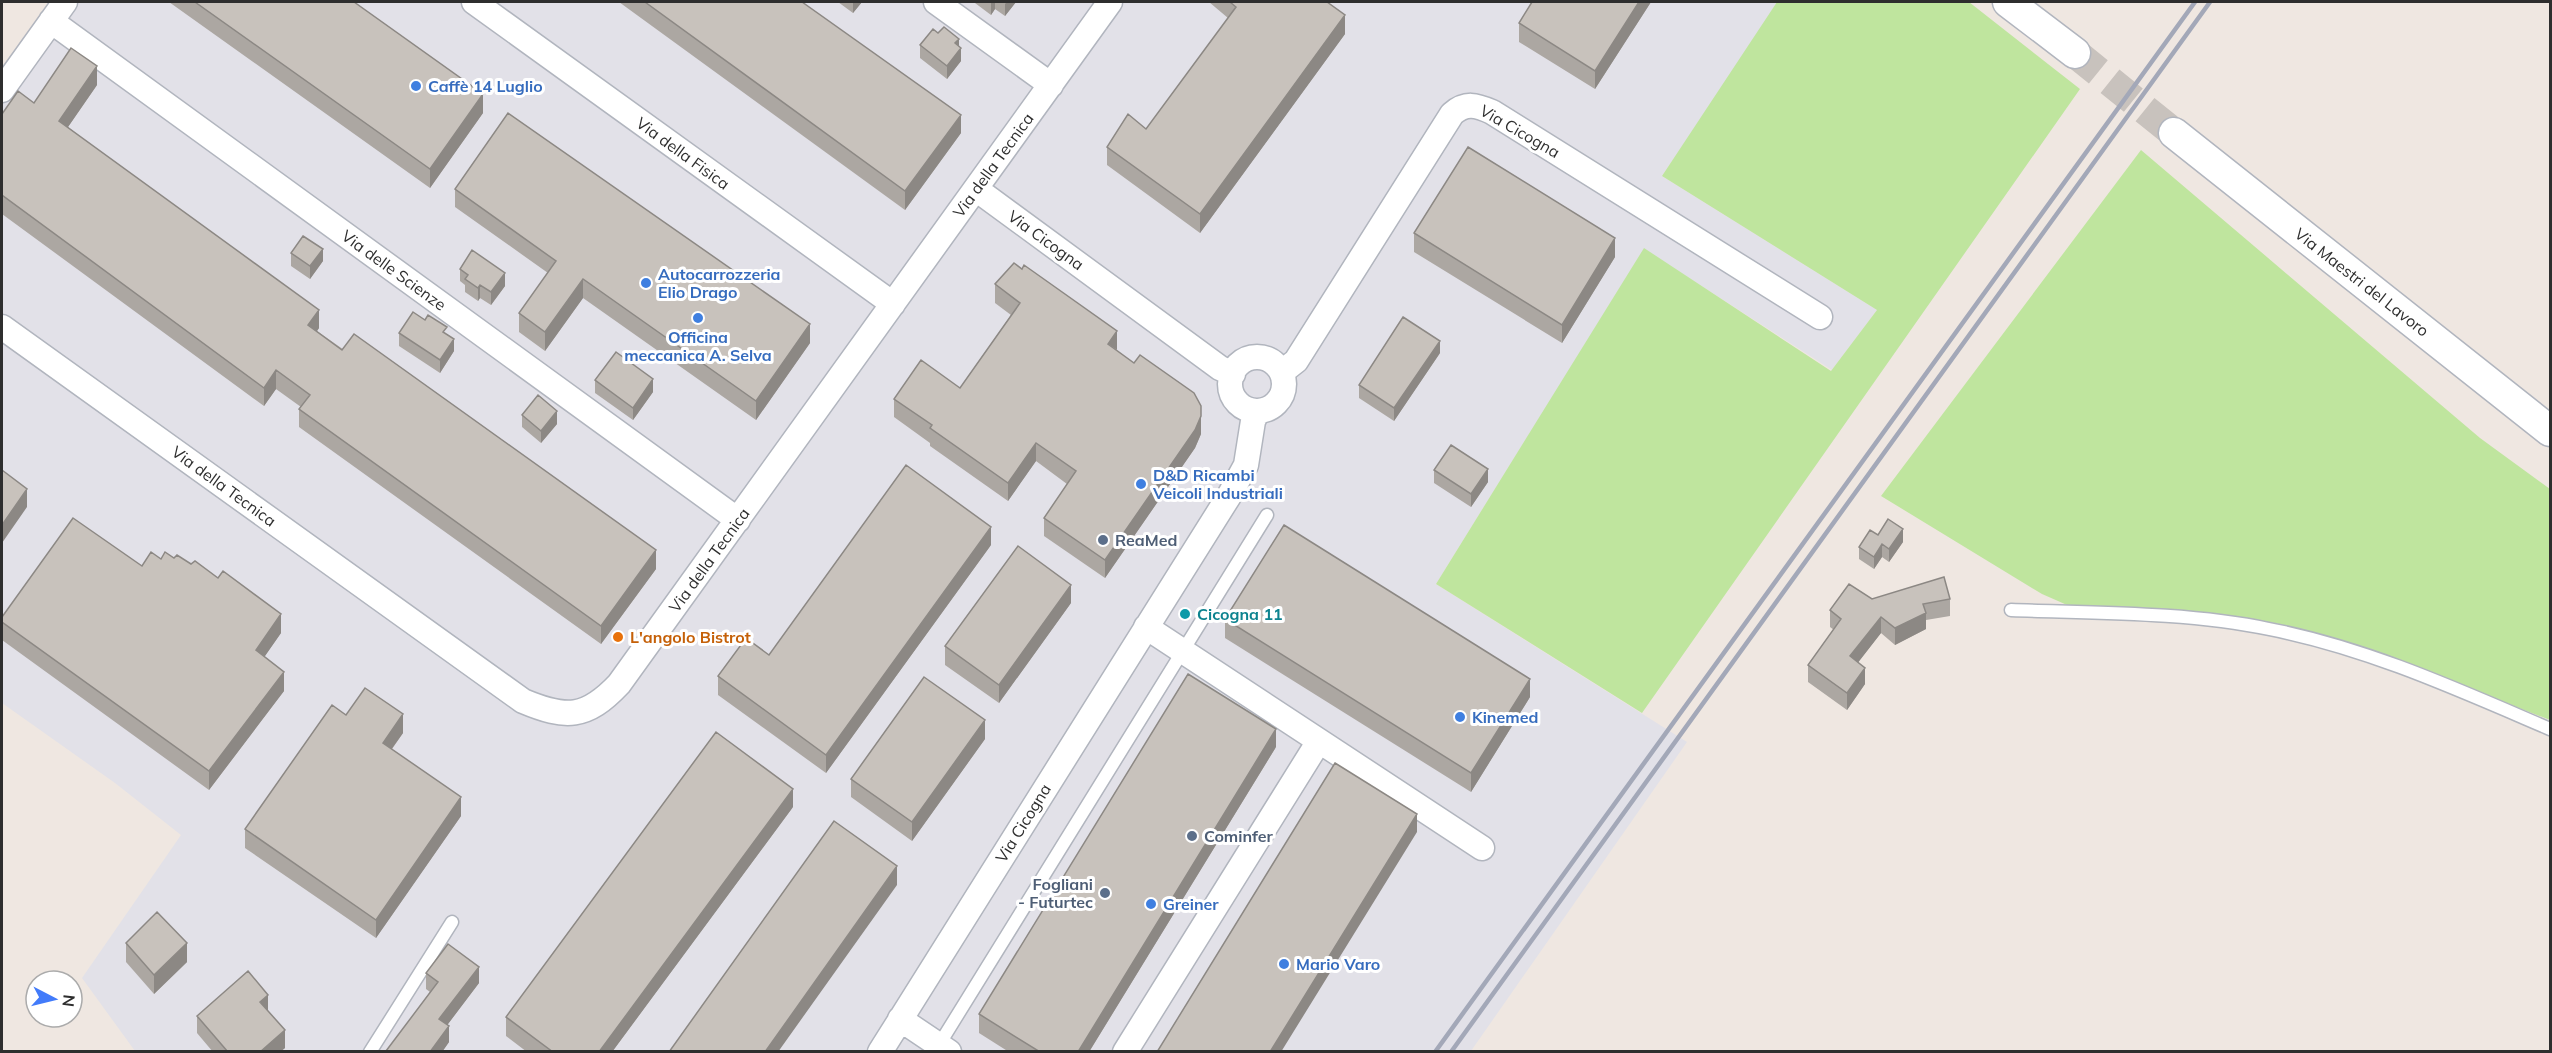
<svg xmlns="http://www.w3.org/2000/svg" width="2552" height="1053" viewBox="0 0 2552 1053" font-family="Mulish,sans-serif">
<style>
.industrial{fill:#e2e1e8}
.green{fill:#bfe59e}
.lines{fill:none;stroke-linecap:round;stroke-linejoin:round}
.tertiary-tunnel{stroke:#c8c2bd;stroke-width:30;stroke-dasharray:30 15;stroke-linecap:butt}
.service-casing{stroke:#b1b5be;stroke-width:15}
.minor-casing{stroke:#b1b5be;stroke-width:27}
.tertiary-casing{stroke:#b1b5be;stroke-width:33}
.service{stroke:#fff;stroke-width:12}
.minor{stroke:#fff;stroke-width:24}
.tertiary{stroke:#fff;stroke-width:30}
.rail{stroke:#a3a8b8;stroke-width:4.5}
.wall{fill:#aca7a2}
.shaded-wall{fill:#8c8884}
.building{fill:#c8c2bc;stroke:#8c8884;stroke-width:1.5}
.shop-dot{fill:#3f7fe0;stroke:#fff;stroke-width:2}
.service-dot{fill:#5c6f8a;stroke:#fff;stroke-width:2}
.culture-dot{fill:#0f9aa8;stroke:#fff;stroke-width:2}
.food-dot{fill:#e8710a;stroke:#fff;stroke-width:2}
.labels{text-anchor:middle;stroke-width:6;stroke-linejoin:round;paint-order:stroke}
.shop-label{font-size:16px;font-weight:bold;fill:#366cbe;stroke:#fff;text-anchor:start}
.street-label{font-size:16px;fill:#2e2e2e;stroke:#fff}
.service-label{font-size:16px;font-weight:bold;fill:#4e5e75;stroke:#fff;text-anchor:start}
.culture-label{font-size:16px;font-weight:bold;fill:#0d838f;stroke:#fff;text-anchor:start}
.food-label{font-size:16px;font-weight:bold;fill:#c56008;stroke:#fff;text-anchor:start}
</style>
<rect width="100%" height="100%" fill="#efe7e1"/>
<path class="industrial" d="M70,2H1779L1662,176L1877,310L1832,370L1644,249L1436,584L1687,742L1471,1051H135L82,978L181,835L115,783L2,703V100Z"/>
<path class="green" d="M1777,2H1969L2080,89L1642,713L1436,584L1644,248L1831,371L1877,310L1662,176Z
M2141,150L2480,438L2550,489V720L2360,646L2275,623L2177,613L2083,612L2042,594L1881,496Z"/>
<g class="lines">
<path class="tertiary-tunnel" d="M2075,53L2174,133"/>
<g class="service-casing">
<path id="service" d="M2011,610C2093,613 2189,612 2269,629C2367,648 2459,690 2550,729
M937,1048L1267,515
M370,1052L452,922"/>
</g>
<g class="minor-casing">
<path id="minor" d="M474,2L893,304
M936,2L1051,85
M51,21L738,520
M2,90L65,2
M976,189L1220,368L1233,374
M2,327L523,701C566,719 586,719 619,684L1110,2
M1230 384a27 27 0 1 1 54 0a27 27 0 1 1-54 0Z
M1282,372L1296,361L1452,114C1466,102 1476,105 1492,112L1820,317
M1146,627L1482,848
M900,1019L949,1052
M880,1052L1229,496L1246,465L1253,421L1258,411
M1125,1052L1319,741"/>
</g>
<g class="tertiary-casing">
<path id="tertiary" d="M2008,2L2075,53
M2174,133L2550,431"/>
</g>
<use href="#service" class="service"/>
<use href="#minor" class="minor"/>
<use href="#tertiary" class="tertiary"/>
<path class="rail" d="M1435,1052L2195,2
M1451,1052L2210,2"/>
</g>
<path class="wall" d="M169,2H354L483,113L430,188Z
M619,2H802L961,133L905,210Z
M838,2H862L853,13Z
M975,2H1016L1005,16L995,9L991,15L975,3Z
M1209,2H1327L1345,34L1200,233L1107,165V147L1146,129L1228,18Z
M1651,2L1595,89L1519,42V23Z
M938,33L959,46L961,61L947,79L920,58V45Z
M97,85L68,127L319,328L317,331L656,569L601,644L299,427V409L301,407L276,389L264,406L2,214V114L34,103Z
M455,189L810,343L756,420L583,298L545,351L519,332V313L548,273L455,207Z
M1414,233L1615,257L1562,343L1414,252Z
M291,253L323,261L310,279L291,266Z
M460,269L505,286L491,305L480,298L478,301L465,292V285L460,281Z
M995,284L1116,350L1201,434L1195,448L1105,578L1044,536V518L1067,484L1036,461L1008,501L930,446V443L894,417V399L960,388L1011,315L995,303Z
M399,333L447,334L454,351L440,373L399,346Z
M1440,353L1394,421L1359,398V385Z
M595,380L653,392L633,420L595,393Z
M522,415L557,424L541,443L522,427Z
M1434,470L1488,482L1471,507L1434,483Z
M1878,535L1903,542L1889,562L1882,557L1874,569L1859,559V547Z
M991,545L826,773L718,695V676L769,655Z
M174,558L281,633L264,657L284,691L209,790L2,640V617L161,559Z
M1872,599H1950V616L1926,620V629L1895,645L1881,633L1858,662L1865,684L1847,710L1808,682V665L1834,630L1830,627V610Z
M1071,603L999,703L945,665V646Z
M1225,619L1530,697L1471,792L1225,638Z
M346,715L403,733L392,749L461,816L376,938L245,848V829Z
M985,739L912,841L851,797V779Z
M1276,747L1089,1052H1009L979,1033V1014Z
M793,807L612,1052H527L506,1036V1017Z
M126,943L187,962L154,994L126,962Z
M426,973L479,983L447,1025L449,1042L442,1052H386L430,992L426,989Z
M268,1011L285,1048L280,1052H213L197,1033V1016Z"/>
<path class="shaded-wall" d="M853,2H862L853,13Z
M992,2H995V9L991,15V3Z
M1007,2H1016L1005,16V4Z
M1639,2H1651L1595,89V71Z
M1345,15V34L1200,233V214Z
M959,39V51L961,48V61L947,79V66L955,43Z
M97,66V85L59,140V121Z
M483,94V113L430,188V169Z
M961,115V133L905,210V191Z
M1615,238V257L1562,343V325Z
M323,249V261L310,279V266Z
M505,273V286L491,305V292Z
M583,279V298L545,351V332Z
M480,285V298L478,301V288Z
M319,310V328L308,344V325Z
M810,324V343L756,420V401Z
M1117,331V350L1108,344Z
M454,339V351L440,373V360Z
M1440,341V353L1394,421V408Z
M276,370V389L264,406V388Z
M653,379V392L633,420V408Z
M557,411V424L541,443V431Z
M1201,416V434L1195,448L1105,578V560Z
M1036,443V461L1008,501V483Z
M1488,469V482L1471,507V494Z
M27,489V507L2,543V525Z
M991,527V545L826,773V755Z
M1903,529V542L1889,562V549Z
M1882,544V557L1874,569V557Z
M656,550V569L601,644V626Z
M1071,585V603L999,703V685Z
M1926,613V629L1895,645V628Z
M281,614V633L256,669V650Z
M1881,617V633L1850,673V656Z
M1865,668V684L1847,710V693Z
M284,672V691L209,790V771Z
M1530,679V697L1471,792V773Z
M403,714V733L383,761V743Z
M985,720V739L912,841V822Z
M1276,729V747L1089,1052H1078Z
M793,789V807L612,1052H599Z
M461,797V816L376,938V920Z
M1417,814V832L1281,1052H1270Z
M897,866V885L778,1052H765Z
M187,943V962L154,994V975Z
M479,967V983L439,1036V1019Z
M268,995V1013L260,1002Z
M449,1026V1042L442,1052H430Z
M285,1030V1048L280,1052H260Z"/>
<path class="building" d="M195,2H354L483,94L430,169Z
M645,2H802L961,115L905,191Z
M1230,2H1327L1345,15L1200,214L1107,147L1128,114L1146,129L1236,7Z
M1532,2H1639L1595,71L1519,23Z
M944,27L959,39L955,43L961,48L947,66L920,45L933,29L938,33Z
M71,48L97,66L59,121L319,310L308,325L342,350L354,334L656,550L601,626L299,409L310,395L276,370L264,388L2,195V114L18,91L34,103Z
M508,113L810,324L756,401L583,279L545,332L519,313L556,261L455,189Z
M1468,147L1615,238L1562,325L1414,233Z
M303,236L323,249L310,266L291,253Z
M472,250L505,273L491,292L480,285L478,288L465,279L468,275L460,269Z
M1014,263L1022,269L1024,265L1117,331L1108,344L1134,363L1140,355L1194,393L1201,406V416L1195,430L1105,560L1044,518L1076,471L1036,443L1008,483L930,428L932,425L894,399L921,360L960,388L1020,303L995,284Z
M413,312L425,320L428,315L447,327L443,332L454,339L440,360L399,333Z
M1403,317L1440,341L1394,408L1359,385Z
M616,352L653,379L633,408L595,380Z
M538,395L557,411L541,431L522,415Z
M1451,445L1488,469L1471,494L1434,470Z
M906,465L991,527L826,755L718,676L746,638L769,655Z
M2,470L27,489L2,525Z
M73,518L142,566L151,552L161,559L165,552L174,558L177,555L191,564L195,561L218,578L223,571L281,614L256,650L284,672L209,771L2,622V617Z
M1888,519L1903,529L1889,549L1882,544L1874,557L1859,547L1870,530L1878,535Z
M1284,525L1530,679L1471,773L1225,619Z
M1018,546L1071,585L999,685L945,646Z
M1944,577L1950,599L1923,604L1926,613L1895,628L1881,617L1850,656L1865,668L1847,693L1808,665L1841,619L1830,610L1849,584L1872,599Z
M1188,674L1276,729L1078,1052H1040L979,1014Z
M924,677L985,720L912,822L851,779Z
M365,688L403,714L383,743L461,797L376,920L245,829L332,705L346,715Z
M716,732L793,789L599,1052H553L506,1017Z
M1335,763L1417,814L1270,1052H1157Z
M834,821L897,866L765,1052H669Z
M157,912L187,943L154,975L126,943Z
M448,944L479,967L439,1019L449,1026L430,1052H387L386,1051L438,982L426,973Z
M248,971L268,995L260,1002L285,1030L260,1052H228L197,1016Z"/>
<g class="shop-dot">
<circle cx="416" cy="86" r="6"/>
<circle cx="646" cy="283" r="6"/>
<circle cx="698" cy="318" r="6"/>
<circle cx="1141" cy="484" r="6"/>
<circle cx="1460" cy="717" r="6"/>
<circle cx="1151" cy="904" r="6"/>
<circle cx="1284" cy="964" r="6"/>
</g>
<g class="service-dot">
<circle cx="1103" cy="540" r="6"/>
<circle cx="1192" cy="836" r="6"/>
<circle cx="1105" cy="893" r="6"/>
</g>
<circle class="culture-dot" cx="1185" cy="614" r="6"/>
<circle class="food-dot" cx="618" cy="637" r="6"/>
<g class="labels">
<g class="shop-label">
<text x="428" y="92">Caffè 14 Luglio</text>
<text x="658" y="280">Autocarrozzeria<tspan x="658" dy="18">Elio Drago</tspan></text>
<text x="698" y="343" text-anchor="middle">Officina<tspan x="698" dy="18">meccanica A. Selva</tspan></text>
<text x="1153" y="481">D&amp;D Ricambi<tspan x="1153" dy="18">Veicoli Industriali</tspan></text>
<text x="1472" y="723">Kinemed</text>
<text x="1163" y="910">Greiner</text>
<text x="1296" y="970">Mario Varo</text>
</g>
<g class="street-label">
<text transform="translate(1520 131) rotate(30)" y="6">Via Cicogna</text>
<text transform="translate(683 153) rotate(36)" y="6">Via della Fisica</text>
<text transform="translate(993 165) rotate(-54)" y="6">Via della Tecnica</text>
<text transform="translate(1046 240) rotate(36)" y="6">Via Cicogna</text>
<text transform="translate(394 270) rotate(36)" y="6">Via delle Scienze</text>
<text transform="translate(2362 282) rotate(38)" y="6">Via Maestri del Lavoro</text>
<text transform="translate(224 486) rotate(36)" y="6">Via della Tecnica</text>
<text transform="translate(709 560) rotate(-54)" y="6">Via della Tecnica</text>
<text transform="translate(1023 823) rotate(-58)" y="6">Via Cicogna</text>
</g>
<g class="service-label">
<text x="1115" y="546">ReaMed</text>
<text x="1204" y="842">Cominfer</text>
<text x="1093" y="890" text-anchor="end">Fogliani<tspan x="1093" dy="18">- Futurtec</tspan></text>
</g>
<g class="culture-label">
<text x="1197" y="620">Cicogna 11</text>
</g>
<g class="food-label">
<text x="630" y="643">L'angolo Bistrot</text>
</g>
</g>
<rect width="2552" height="1053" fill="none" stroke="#2e2e2e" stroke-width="6"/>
<g transform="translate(54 999) rotate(97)"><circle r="28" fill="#ffffff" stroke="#ababab" stroke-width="1.5"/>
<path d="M0-4.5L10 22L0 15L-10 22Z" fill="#427bfa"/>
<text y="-9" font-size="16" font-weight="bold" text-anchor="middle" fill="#2e2e2e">N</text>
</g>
</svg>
